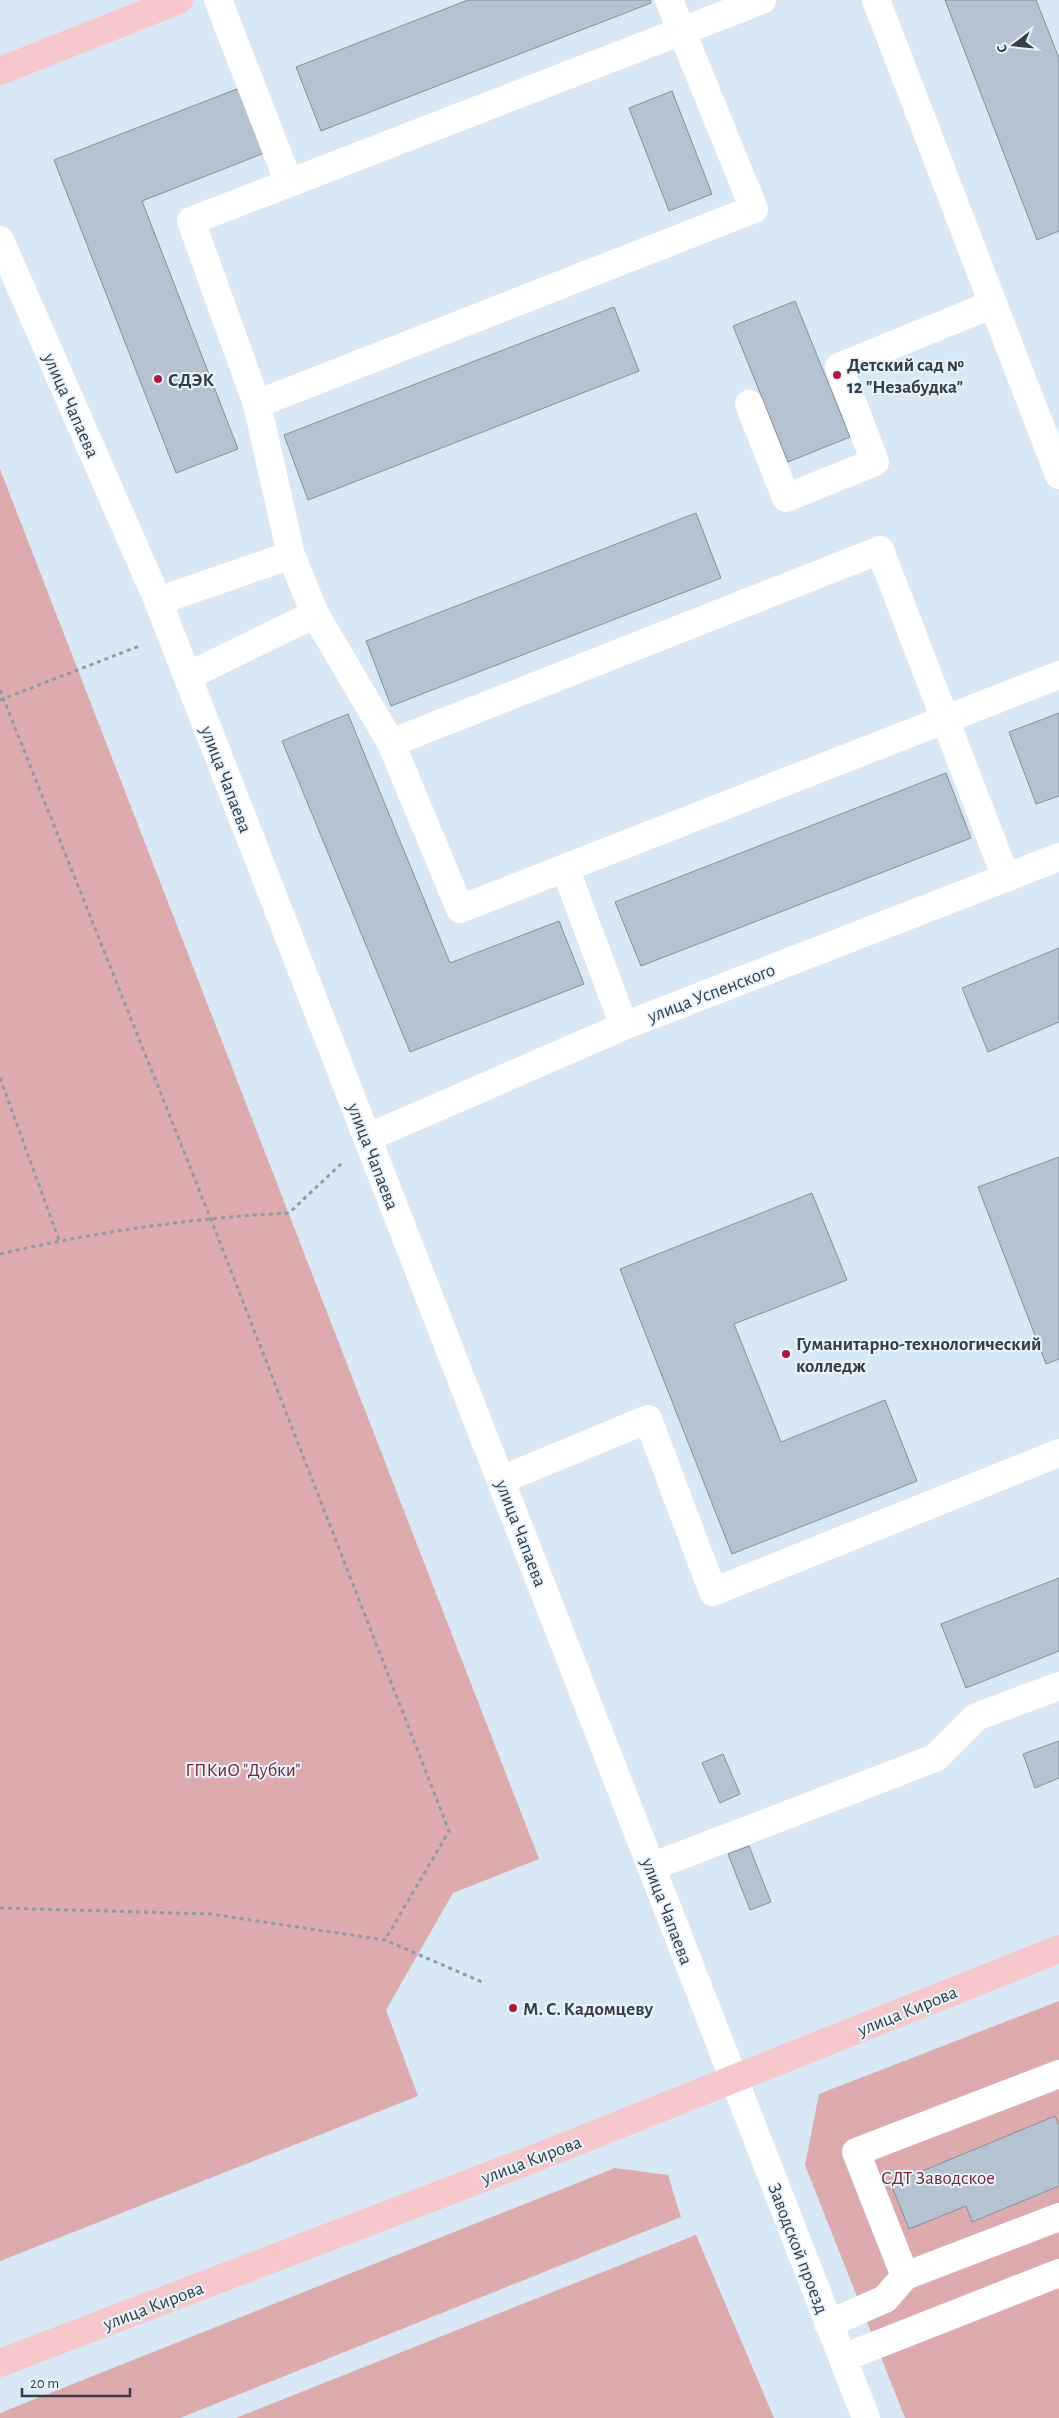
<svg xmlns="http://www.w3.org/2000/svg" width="1059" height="2418" viewBox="0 0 1059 2418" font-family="'Alegreya Sans',sans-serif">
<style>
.green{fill:#ddabad}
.building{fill:#b4c3cf;stroke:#81909b}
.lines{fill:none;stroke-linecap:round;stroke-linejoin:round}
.path{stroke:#8f9ba4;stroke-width:3;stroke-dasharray:4 4;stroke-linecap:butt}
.minor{stroke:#fff;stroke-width:28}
.major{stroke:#f7c8cb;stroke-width:28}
.poi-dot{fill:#ab163a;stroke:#e8f5ff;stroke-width:2}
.labels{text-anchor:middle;stroke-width:4;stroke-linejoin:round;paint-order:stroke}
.poi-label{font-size:19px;font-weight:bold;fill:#373d42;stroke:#e8f5ff;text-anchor:start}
.street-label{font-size:19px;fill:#373d42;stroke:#e8f5ff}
.park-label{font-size:19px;fill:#7a2532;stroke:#e8f5ff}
</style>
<rect width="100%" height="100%" fill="#d8e8f4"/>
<path class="green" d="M0,469L539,1859L453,1893L386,2010L418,2096L0,2261Z
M1059,2001V2418H905L805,2165L819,2094Z
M615,2168L668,2175L681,2217L180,2418H0V2413Z
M696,2235L774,2418H236Z"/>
<path class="building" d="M468,0H650L651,3L321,131L296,67Z
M945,0H1036L1059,58V231L1037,240Z
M242,87L267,152L142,201L238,449L176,473L54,160Z
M672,91L712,194L669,211L629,108Z
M795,301L850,437L788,462L733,326Z
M614,307L639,371L308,500L284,435Z
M696,513L721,578L391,706L366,641Z
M1059,713V796L1036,804L1009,732Z
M348,714L450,963L559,921L584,984L410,1052L282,741Z
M946,773L971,838L641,966L615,902Z
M1059,948V1022L988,1052L962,988Z
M1059,1157V1359L1046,1364L978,1187Z
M812,1193L847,1280L734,1324L781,1442L885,1400L917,1481L732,1554L620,1269Z
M1059,1578V1651L966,1688L941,1624Z
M1059,1741V1778L1035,1788L1023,1754Z
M723,1754L740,1794L720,1803L702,1763Z
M749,1846L771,1902L750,1910L728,1854Z
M1055,2116L1059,2125V2186L972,2222L966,2206L909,2229L891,2184Z"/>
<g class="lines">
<path class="path" d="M0,690L210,1217L449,1831L385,1940
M0,700L142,645
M0,1078L59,1240
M0,1254C95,1232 191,1218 289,1213L343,1162
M0,1908L210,1914L385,1940L482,1982"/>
<path class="minor" d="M218,0L289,183
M762,0L191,221L257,404L291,555L315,614L391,743L460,909L1059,675
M876,0L1059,475
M0,240L158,601L866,2418
M257,404L754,209L669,0
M749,404L786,498L875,462L839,367L993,304
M158,601L291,555
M188,676L315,614
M391,743L880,550L1006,878
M565,868L624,1026
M367,1138L624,1026L1059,857
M501,1480L648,1419L713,1592L1059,1453
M651,1867L935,1758L976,1717L1059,1686
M905,2276L856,2152L1059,2074
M828,2324L885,2299L905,2276L1059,2217
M843,2358L1059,2273"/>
<path class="major" d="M0,71L179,0
M0,2363L533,2159L1059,1949"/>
</g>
<g class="poi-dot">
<circle cx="837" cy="375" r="5"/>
<circle cx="158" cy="379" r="5"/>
<circle cx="786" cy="1354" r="5"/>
<circle cx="513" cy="2008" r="5"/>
</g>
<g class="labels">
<g class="poi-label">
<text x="847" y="371">Детский сад №<tspan x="847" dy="22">12 "Незабудка"</tspan></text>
<text x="168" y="386">СДЭК</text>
<text x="796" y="1350">Гуманитарно-технологический<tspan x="796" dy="22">колледж</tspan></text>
<text x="523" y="2015">М. С. Кадомцеву</text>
</g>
<g class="street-label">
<text transform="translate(72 405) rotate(66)" y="7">улица Чапаева</text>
<text transform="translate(227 779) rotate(69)" y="7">улица Чапаева</text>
<text transform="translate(711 992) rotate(-21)" y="7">улица Успенского</text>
<text transform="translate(374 1156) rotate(69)" y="7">улица Чапаева</text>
<text transform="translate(522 1533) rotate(69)" y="7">улица Чапаева</text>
<text transform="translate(668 1911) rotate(69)" y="7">улица Чапаева</text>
<text transform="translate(907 2010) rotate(-22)" y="7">улица Кирова</text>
<text transform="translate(531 2159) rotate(-21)" y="7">улица Кирова</text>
<text transform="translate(799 2248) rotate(69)" y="7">Заводской проезд</text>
<text transform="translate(153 2305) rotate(-21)" y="7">улица Кирова</text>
</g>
<g class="park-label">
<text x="243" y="1776">ГПКиО "Дубки"</text>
<text x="938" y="2184">СДТ Заводское</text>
</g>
</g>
<g transform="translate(1014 45) rotate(254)" stroke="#e8f5ff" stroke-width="4" paint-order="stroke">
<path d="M0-4L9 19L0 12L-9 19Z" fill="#373d42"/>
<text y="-8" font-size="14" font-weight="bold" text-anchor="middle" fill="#373d42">С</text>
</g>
<path d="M22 2388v8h108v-8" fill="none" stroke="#373d42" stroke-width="2.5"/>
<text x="30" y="2388" font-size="15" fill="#373d42" stroke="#e8f5ff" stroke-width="4" paint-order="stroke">20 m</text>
</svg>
